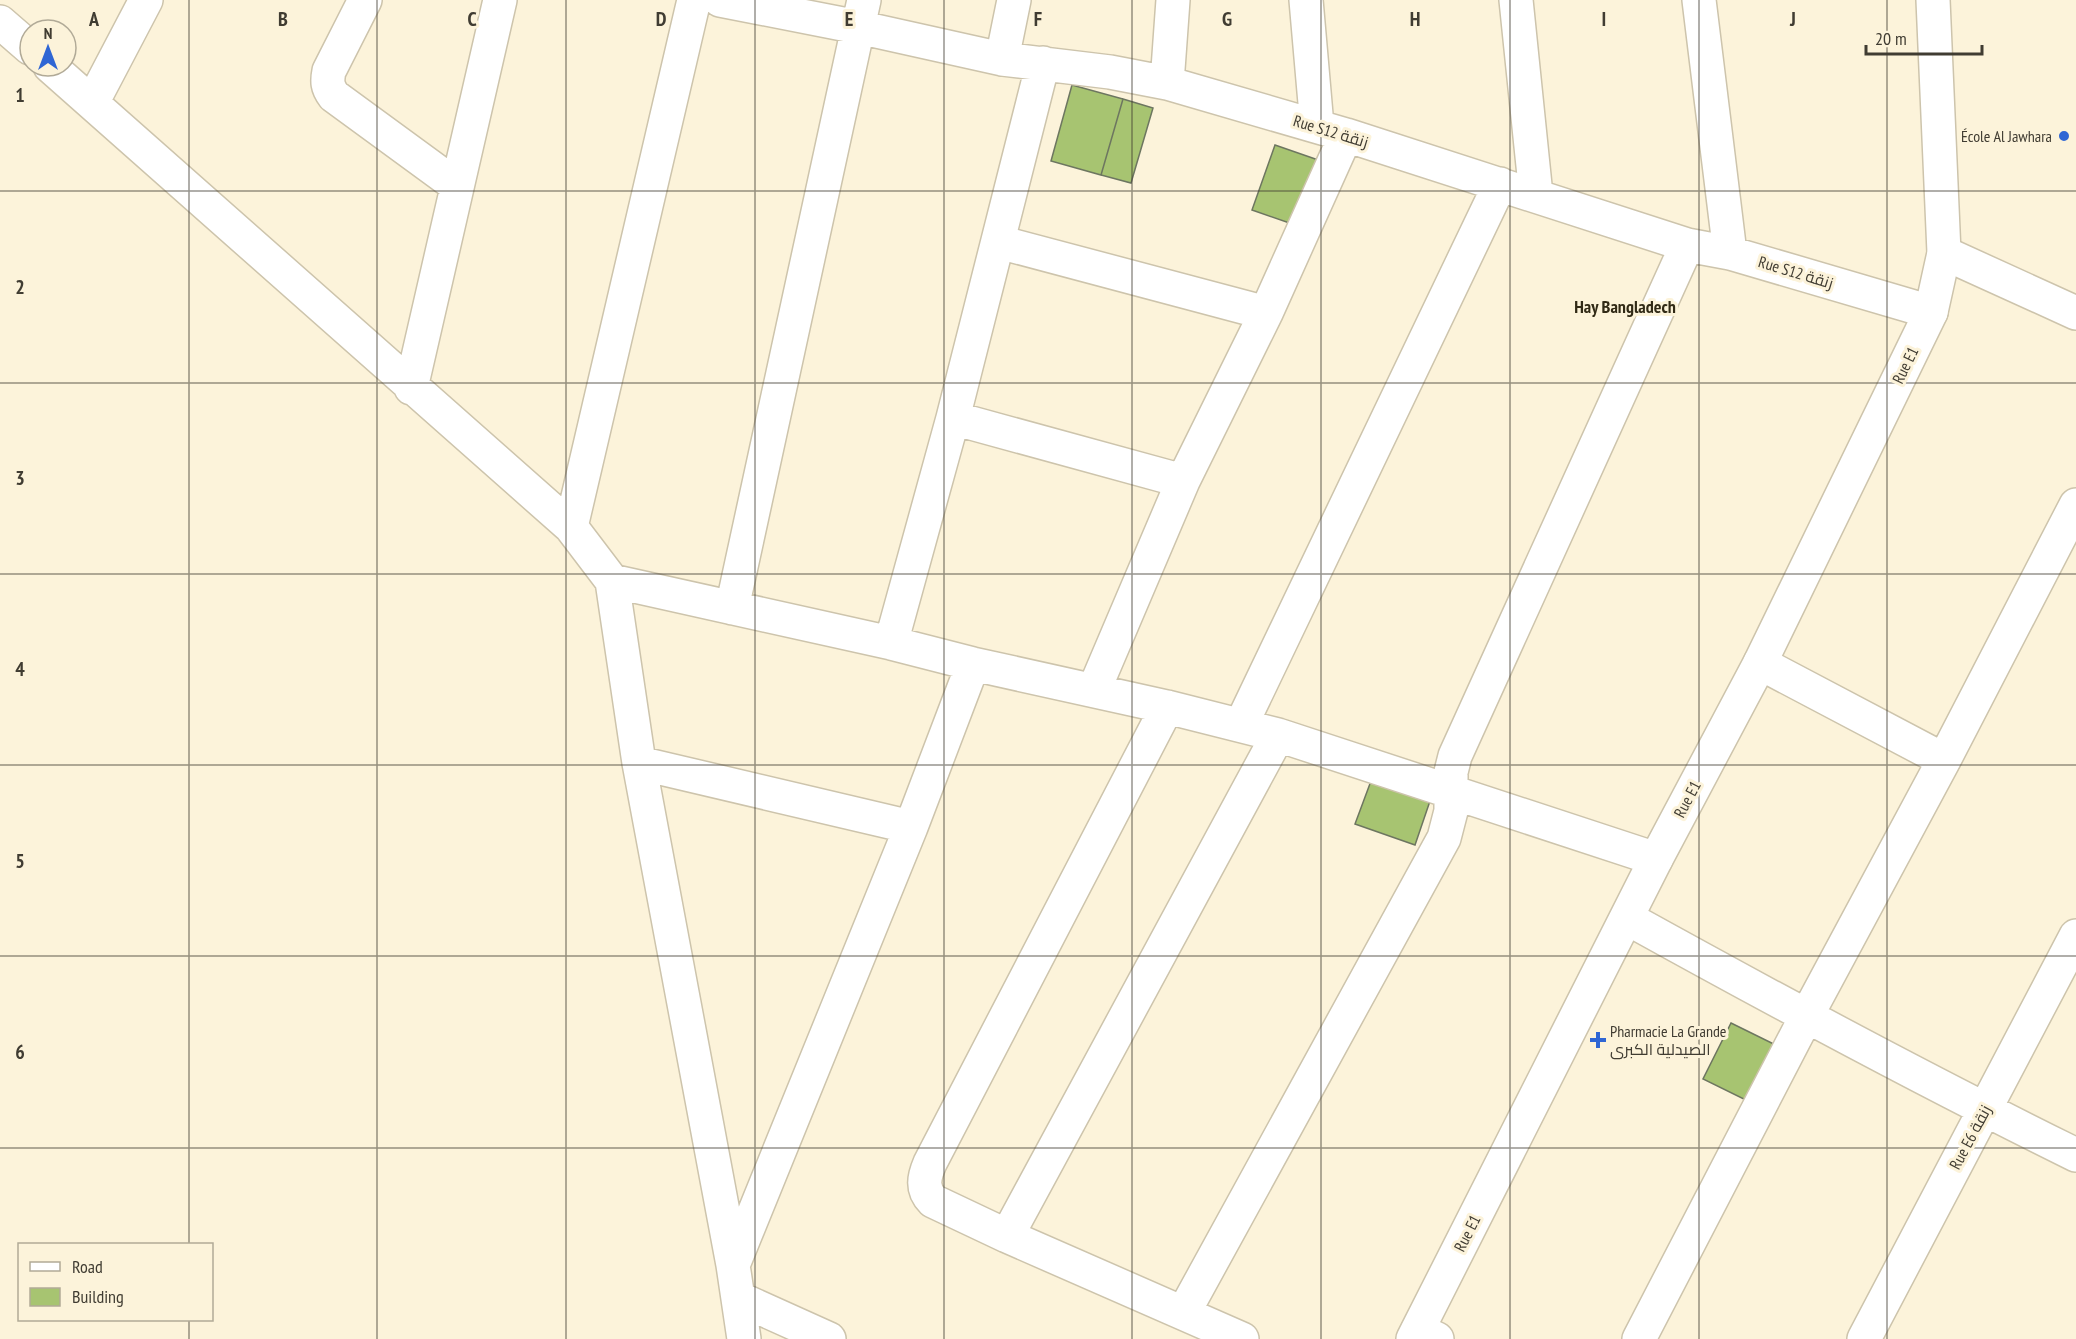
<svg xmlns="http://www.w3.org/2000/svg" width="2076" height="1339" viewBox="0 0 2076 1339" font-family="'PT Sans Narrow',Cairo,sans-serif">
<style>
.building{fill:#a7c471;stroke:#6d7660;stroke-width:1.5}
.lines{fill:none;stroke-linecap:round;stroke-linejoin:round}
.street-casing{stroke:#cdc4ac;stroke-width:36}
.secondary-casing{stroke:#cdc4ac;stroke-width:36}
.street{stroke:#fff;stroke-width:33}
.secondary{stroke:#fff;stroke-width:33}
.grid{fill:none;stroke:#403c32;stroke-width:1.5;stroke-opacity:0.55}
.poi-dot{fill:#2f66d4;stroke:#fcf3da;stroke-width:2}
.labels{text-anchor:middle;stroke-width:6;stroke-linejoin:round;paint-order:stroke}
.street-label{font-size:16px;fill:#403c32;stroke:#fcf3da}
.poi-label{font-size:16px;fill:#403c32;stroke:#fcf3da;text-anchor:end}
.neighbourhood-label{font-size:18px;font-weight:bold;fill:#312a16;stroke:#fcf3da}
.grid-label{font-size:20px;text-anchor:middle;font-weight:bold;fill:#403c32;stroke:#fcf3da;stroke-width:6;stroke-linejoin:round;paint-order:stroke}
</style>
<rect width="100%" height="100%" fill="#fcf3da"/>
<path class="building" d="M1072,85L1123,99L1101,175L1051,161Z
M1123,99L1153,108L1131,183L1101,175Z
M1275,145L1324,162L1301,227L1252,210Z
M1371,781L1430,801L1415,845L1355,824Z
M1731,1023L1786,1050L1758,1106L1703,1079Z"/>
<g class="lines">
<g class="street-casing">
<path id="street" d="M365,0L329,71C327,81 327,87 334,96L457,186
M720,0L858,27L1002,59L1110,72L1167,83L1346,135L1687,245L1730,253L1931,312
M1306,0L1317,126
M1516,0L1536,195
M1699,0L1730,253
M0,22L30,48
M1002,59L1014,0
M50,66L571,527L612,581L639,763L733,1265L744,1339
M1167,83L1173,0
M92,103L146,0
M999,242L1266,313
M1944,253L2076,313
M411,388L500,0
M953,418L1183,481
M571,527L694,0
M612,581L891,643L973,664L1167,707L1278,735L1656,859
M732,608L864,0
M891,643L953,418L1043,63
M1760,663L1944,760
M1094,690L1183,481L1266,313L1346,135
M1167,707L930,1163C924,1177 921,1189 933,1201L1007,1236L1242,1339
M1241,725L1500,184
M639,763L911,827
M1627,918C1775,1000 1924,1080 2076,1155
M1007,1236L1278,735
M733,1265L911,827L973,664
M738,1298L829,1339
M1184,1312L1444,838L1451,811V772L1455,756L1687,245
M1418,1330L1437,1339
M1639,1339L1806,1017L1944,760L2076,505
M1864,1339L2076,936"/>
</g>
<g class="secondary-casing">
<path id="secondary" d="M1413,1339L1656,859L1760,663L1931,312L1944,253L1933,0"/>
</g>
<use href="#street" class="street"/>
<use href="#secondary" class="secondary"/>
</g>
<path class="grid" d="M189,0V1244M377,0V1339M566,0V1339M755,0V1339M944,0V1339M1132,0V1339M1321,0V1339M1510,0V1339M1699,0V1339M1887,0V1339M0,191H2076M0,383H2076M0,574H2076M0,765H2076M0,956H2076M0,1148H2076M189,1320V1339"/>
<g class="poi-dot">
<circle cx="2064" cy="136" r="6"/>
<path d="M1595 1031h6v6h6v6h-6v6h-6v-6h-6v-6h6z"/>
</g>
<g class="labels">
<g class="street-label">
<text transform="translate(1331 131) rotate(17)" y="6">Rue S12 زنقة</text>
<text transform="translate(1796 272) rotate(17)" y="6">Rue S12 زنقة</text>
<text transform="translate(1905 365) rotate(-64)" y="6">Rue E1</text>
<text transform="translate(1687 799) rotate(-62)" y="6">Rue E1</text>
<text transform="translate(1970 1137) rotate(-62)" y="6">Rue E6 زنقة</text>
<text transform="translate(1467 1233) rotate(-63)" y="6">Rue E1</text>
</g>
<g class="poi-label">
<text x="2052" y="142">École Al Jawhara</text>
<text x="1610" y="1037" text-anchor="start">Pharmacie La Grande<tspan x="1610" dy="18">الصيدلية الكبرى</tspan></text>
</g>
<g class="neighbourhood-label">
<text x="1625" y="313">Hay Bangladech</text>
</g>
</g>
<g class="grid-label">
<text x="94" y="26">A</text>
<text x="283" y="26">B</text>
<text x="472" y="26">C</text>
<text x="661" y="26">D</text>
<text x="849" y="26">E</text>
<text x="1038" y="26">F</text>
<text x="1227" y="26">G</text>
<text x="1415" y="26">H</text>
<text x="1604" y="26">I</text>
<text x="1793" y="26">J</text>
<text x="20" y="102">1</text>
<text x="20" y="294">2</text>
<text x="20" y="485">3</text>
<text x="20" y="676">4</text>
<text x="20" y="868">5</text>
<text x="20" y="1059">6</text>
</g>
<rect x="18" y="1243" width="195" height="78" fill="#fcf3da" stroke="#b1aa97" stroke-width="1.5"/>
<rect x="30" y="1262" width="30" height="9" fill="#ffffff" stroke="#b1aa97" stroke-width="1.5"/>
<text x="72" y="1273" font-size="18" fill="#403c32">Road</text>
<rect x="30" y="1288" width="30" height="18" fill="#a7c471" stroke="#b1aa97" stroke-width="1.5"/>
<text x="72" y="1303" font-size="18" fill="#403c32">Building</text>
<g transform="translate(48 48)"><circle r="28" fill="#fcf3da" stroke="#b1aa97" stroke-width="1.5"/>
<path d="M0-4.5L10 22L0 15L-10 22Z" fill="#2f66d4"/>
<text y="-9" font-size="16" font-weight="bold" text-anchor="middle" fill="#403c32">N</text>
</g>
<path d="M1866 45v9h116v-9" fill="none" stroke="#403c32" stroke-width="3"/>
<text x="1875" y="45" font-size="18" fill="#403c32" stroke="#fcf3da" stroke-width="4.5" paint-order="stroke">20 m</text>
</svg>
